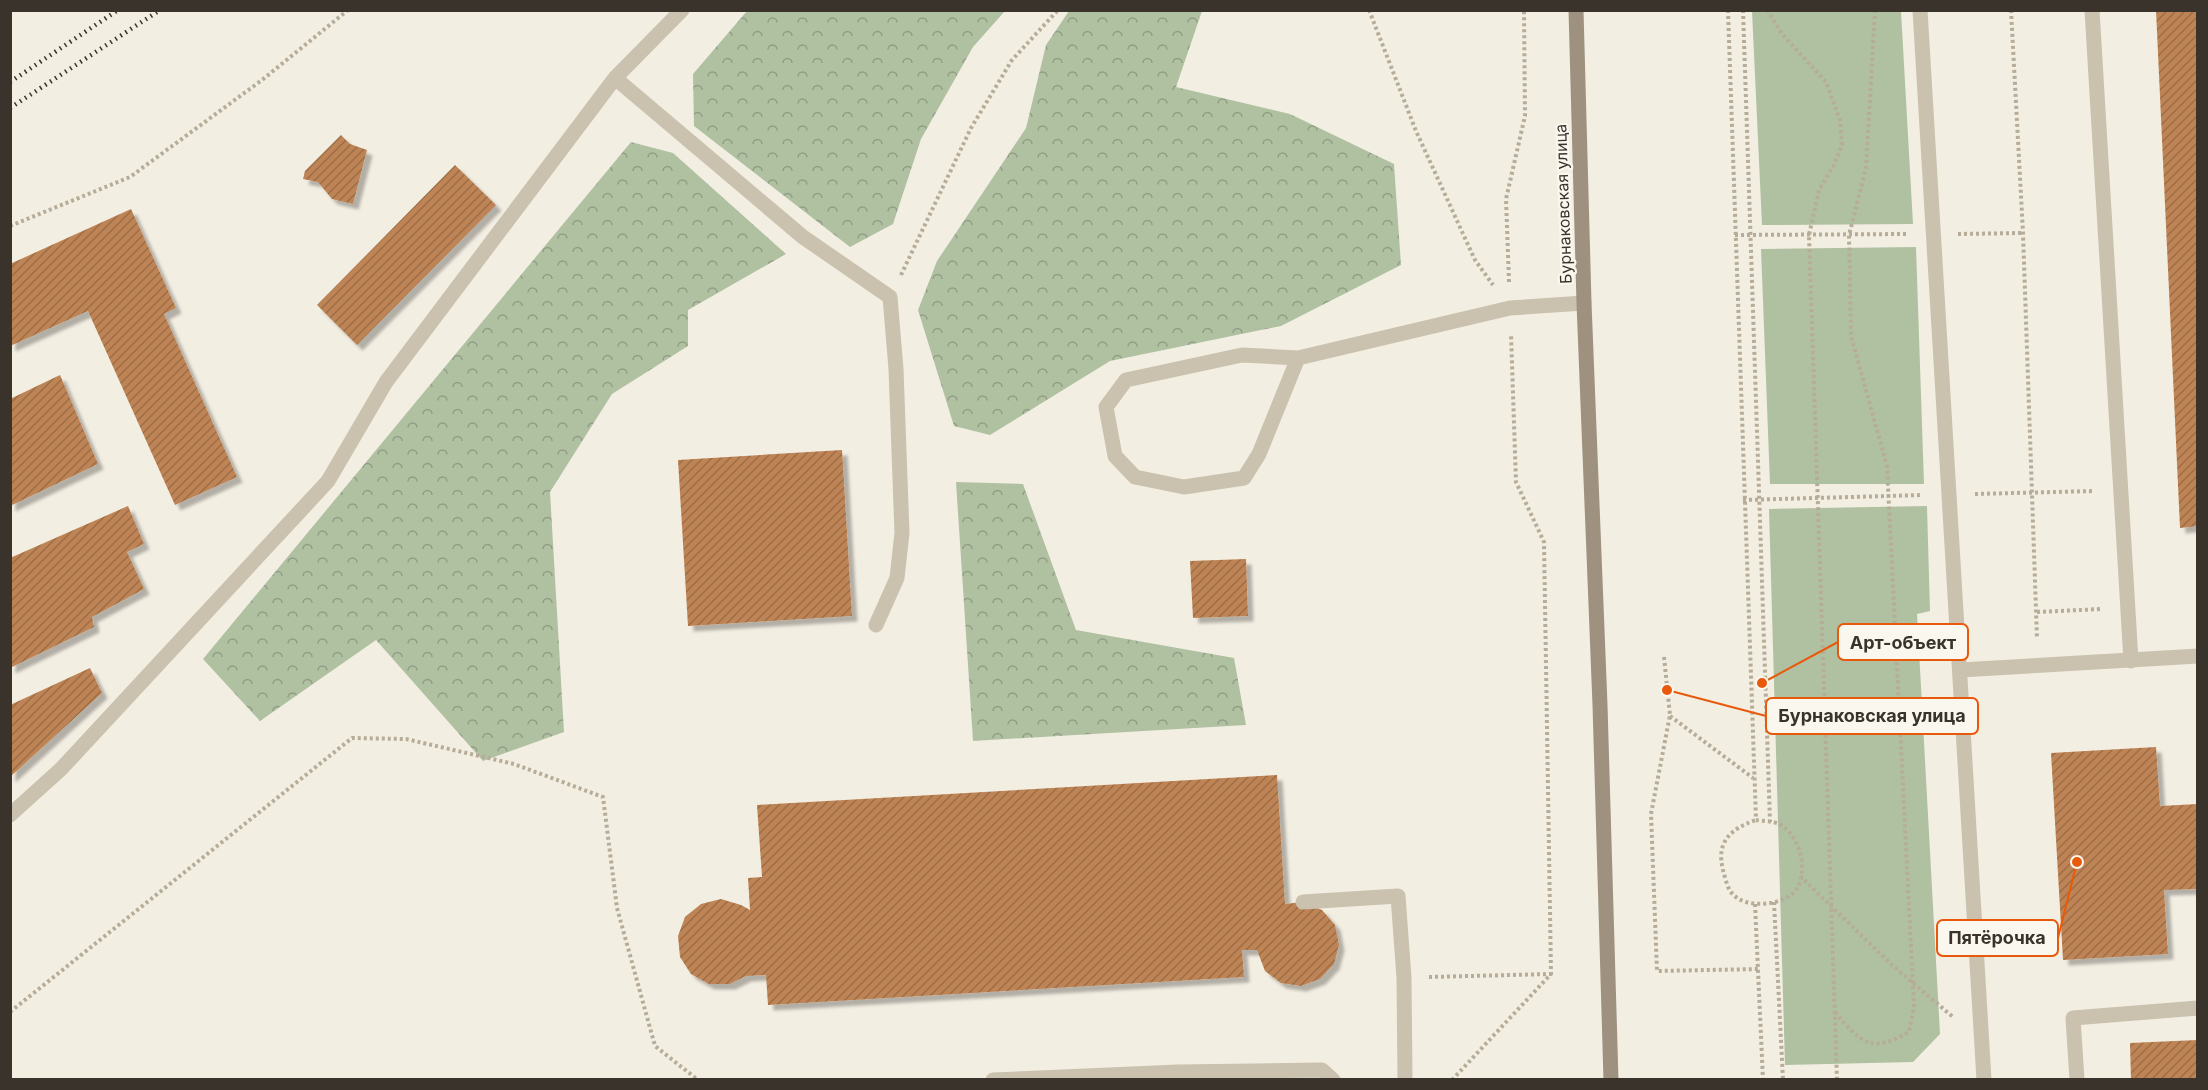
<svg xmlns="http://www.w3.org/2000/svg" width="2208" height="1090" viewBox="0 0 2208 1090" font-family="Inter,sans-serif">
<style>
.green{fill:#b0c1a2}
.forest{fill:url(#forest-crowns)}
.building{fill:url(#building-hatch);filter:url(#shadow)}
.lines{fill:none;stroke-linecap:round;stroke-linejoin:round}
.path{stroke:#b6ac98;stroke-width:4;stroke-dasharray:3 3;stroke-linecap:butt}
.lane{stroke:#cac1ae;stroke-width:15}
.street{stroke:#cac1ae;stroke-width:15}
.secondary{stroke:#9e917f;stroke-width:15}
.rail{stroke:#3a332c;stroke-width:4.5;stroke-dasharray:1.5 4.5;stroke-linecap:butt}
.labels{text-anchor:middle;stroke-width:4.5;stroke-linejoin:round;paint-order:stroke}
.street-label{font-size:16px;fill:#3a332c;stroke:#faf7ef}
.leader{fill:none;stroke:#e8590c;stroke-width:2}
.callout-dot{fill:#e8590c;stroke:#faf7ef;stroke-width:2}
.callout{fill:#faf7ef;stroke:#e8590c;stroke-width:2}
.callout-label{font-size:18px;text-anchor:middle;font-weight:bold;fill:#3a332c}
</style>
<defs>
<pattern id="forest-crowns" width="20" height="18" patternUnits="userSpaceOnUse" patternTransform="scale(1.5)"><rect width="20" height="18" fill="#b0c1a2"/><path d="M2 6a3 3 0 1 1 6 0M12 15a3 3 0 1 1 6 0" fill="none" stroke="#909d84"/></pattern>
<pattern id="building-hatch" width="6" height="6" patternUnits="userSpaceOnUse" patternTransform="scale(1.5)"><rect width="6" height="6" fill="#bf8454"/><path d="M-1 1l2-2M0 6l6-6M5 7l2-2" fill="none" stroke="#9c6d46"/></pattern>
<filter id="shadow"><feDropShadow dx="5.5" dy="5.5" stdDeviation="1.5" flood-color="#0004"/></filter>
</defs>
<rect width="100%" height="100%" fill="#f3eee2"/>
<path class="green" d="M1752,11H1901L1913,224L1762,225Z
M1916,247L1924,484H1770L1761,249Z
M1927,506L1930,611L1917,614L1940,1034L1913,1062L1785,1065L1769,509Z"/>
<path class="forest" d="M747,11H1005L973,47L921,139L893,224L850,247L694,126L693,74Z
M1069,11H1202L1176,87L1290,114L1394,164L1401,265L1281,326L1110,361L990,435L954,426L918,310L937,261L1026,128L1046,45Z
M631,142L673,153L786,254L688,310V346L612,394L550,492L564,732L483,761L376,640L260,721L203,659Z
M956,482L1023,484L1076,630L1234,658L1246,725L973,741Z"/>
<path class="building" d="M2156,10H2198V526L2180,528Z
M341,135L350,144L367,150L353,204L332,199L318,182L303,179L305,171Z
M455,165L496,205L357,345L317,305Z
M131,209L176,308L164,314L237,477L175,505L88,311L10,346V264Z
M60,375L98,464L10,506V399Z
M842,450L852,616L688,626L678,460Z
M128,506L144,544L127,552L144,589L92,617L94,627L10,668V558Z
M1246,559L1248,616L1193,618L1190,561Z
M90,668L102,693L10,777V705Z
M2156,747L2160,806L2198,804V889L2164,890L2168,954L2063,960L2051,753Z
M1277,775L1285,904L1303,902L1322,910L1335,925L1339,945L1334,964L1320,979L1301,986L1281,983L1265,971L1257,950H1242L1244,977L768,1005L766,975L746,976L730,984H709L691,974L680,957L678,936L685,917L701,904L721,899L741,905L750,910L748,878L762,877L757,805Z
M2198,1040V1080H2131L2130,1043Z"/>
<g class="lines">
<path class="path" d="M1369,10L1416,131L1475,260L1493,285
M1728,10L1756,820
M1743,10L1770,822
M1767,10L1782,34L1826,82L1840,120L1842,145L1833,167L1819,190L1809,235L1837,1080
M2011,10L2023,233L2037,639
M10,226L130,177L262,80L348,10
M1958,234L2023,233
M1735,235L1909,234
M901,275L971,128L1012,60L1058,10
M1509,282L1506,199L1525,116L1524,10
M1975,494L2094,491
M1743,500L1923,495
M2037,612L2102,609
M1664,657L1670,715L1651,814L1657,971L1759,969
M1670,716L1753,778
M1756,820C1762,821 1773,821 1779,824C1799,835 1807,864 1799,885C1790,906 1744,911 1731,892C1727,887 1725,877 1723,870C1716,842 1730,829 1756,820Z
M1800,876L1892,965L1953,1017
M1774,902L1783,1080
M1755,904L1763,1080
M1429,977L1551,974
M10,1012L352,738L406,739L514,764L603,797L617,908L655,1046L698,1080
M1835,1012C1861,1043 1871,1054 1909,1032L1914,1007L1887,466L1851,336L1849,235L1866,168L1875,10
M1452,1080L1551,974L1544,542L1516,482L1511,334"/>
<path class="lane" d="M1920,10L1984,1080
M2092,10L2131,661
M615,78L803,237L890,297L896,369L902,533L897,578L876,625
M1298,358L1259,454L1244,478L1184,487L1135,477L1115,456L1106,407L1126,380L1242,355L1298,358L1510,308L1584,303
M1960,670L2198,656
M10,815L61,769L328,481L386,382L615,78L682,10
M1303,902L1398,896L1404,978L1405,1080
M2077,1080L2073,1018L2198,1008"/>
<path class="street" d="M993,1080L1178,1072L1322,1070L1333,1080"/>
<path class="secondary" d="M1576,10L1584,303L1600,705L1611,1080"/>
<path class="rail" d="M10,82L118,10
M10,108L160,10"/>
</g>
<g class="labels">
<g class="street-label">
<text transform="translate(1563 204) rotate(-92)" y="6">Бурнаковская улица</text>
</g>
</g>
<path class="leader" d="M1762 683L1838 642M1667 690L1766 716M2077 862L2058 938"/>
<g class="callout-dot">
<circle cx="1762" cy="683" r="6"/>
<circle cx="1667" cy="690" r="6"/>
<circle cx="2077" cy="862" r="6"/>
</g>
<g class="callout">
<rect x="1838" y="624" width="130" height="36" rx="6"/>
<rect x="1766" y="698" width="212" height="36" rx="6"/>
<rect x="1937" y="920" width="121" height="36" rx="6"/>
</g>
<g class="callout-label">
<text x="1903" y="649">Арт-объект</text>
<text x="1872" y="722">Бурнаковская улица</text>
<text x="1997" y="944">Пятёрочка</text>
</g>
<rect width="2208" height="1090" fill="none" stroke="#3a332c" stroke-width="24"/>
</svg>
